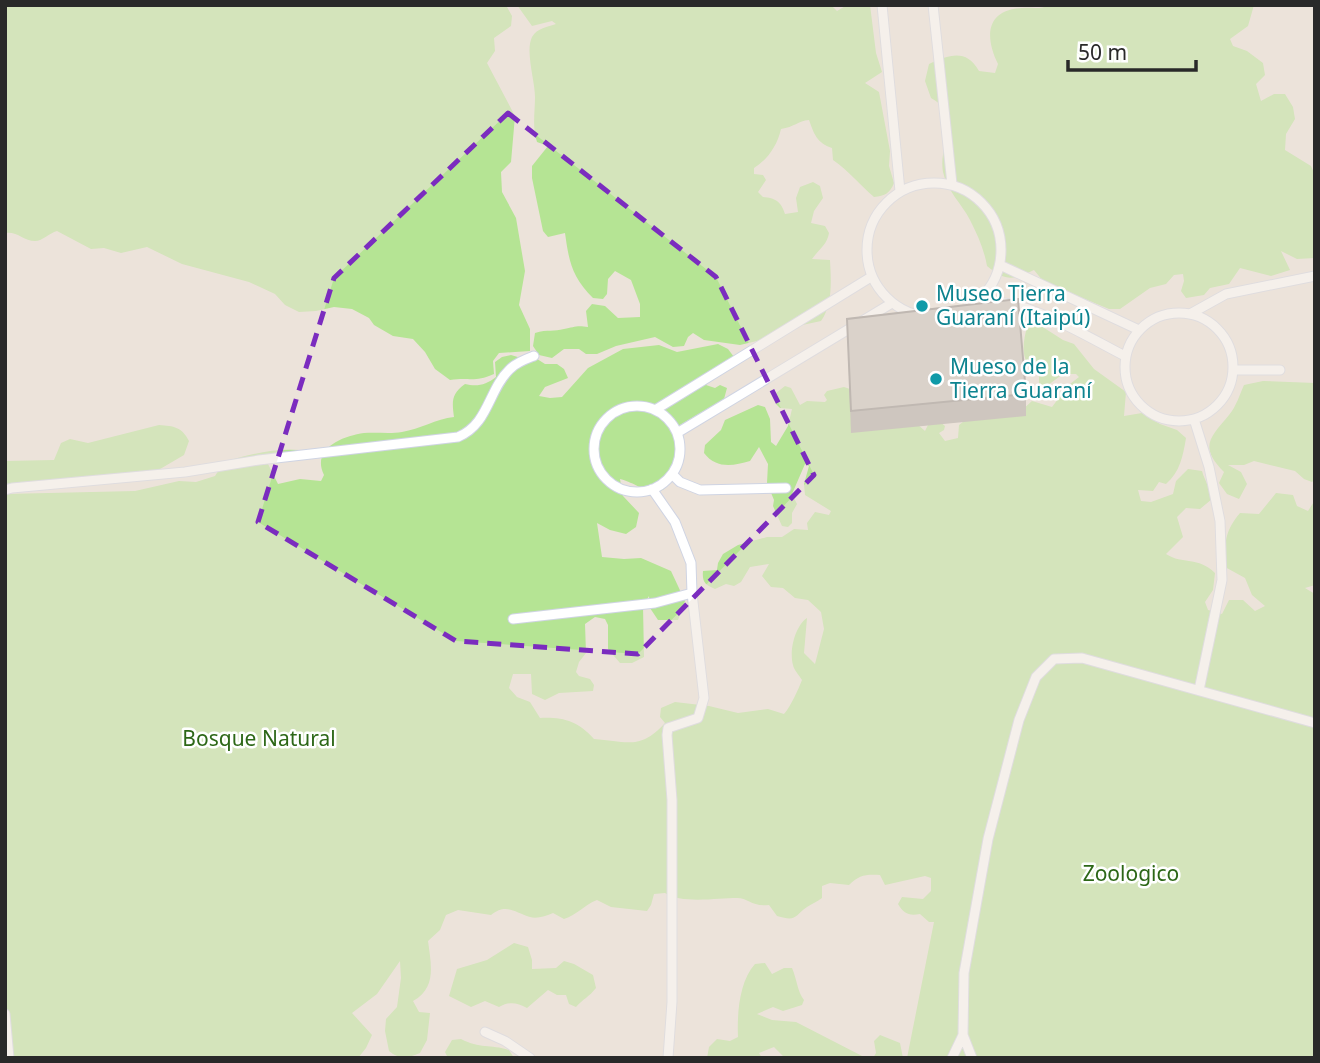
<svg xmlns="http://www.w3.org/2000/svg" width="1320" height="1063" viewBox="0 0 1320 1063" font-family="'Noto Sans',sans-serif">
<style>
.green{fill:#b5e494}
.lines{fill:none;stroke-linecap:round;stroke-linejoin:round}
.lane-casing{stroke:#cfd4e3;stroke-width:11}
.lane{stroke:#fff;stroke-width:9}
.wall{fill:#a9a39d}
.building{fill:#c4bdb7;stroke:#898480;stroke-width:2}
.marked{fill:none;stroke:#7b2cbf;stroke-width:5;stroke-dasharray:14 9;stroke-linejoin:round}
.culture-dot{fill:#0f9aa8;stroke:#fff;stroke-width:2.5}
.labels{text-anchor:middle;stroke-width:5;stroke-linejoin:round;paint-order:stroke}
.culture-label{font-size:21px;fill:#0d838f;stroke:#fff;text-anchor:start}
.park-label{font-size:21px;fill:#2d6717;stroke:#fff}
</style>
<rect width="100%" height="100%" fill="#ece3da"/>
<path class="green" d="M5,5L507,7L512,16L511,26L494,38L495,51L487,63L515,116L511,162L501,172L502,192L516,218L525,271L519,305L530,329V351L499,353L493,361L494,374C473,383 471,377 450,380L435,369L425,352L413,339L393,336L374,325L369,318L352,309L334,307L316,311L299,312L285,305L275,294L249,282L182,264L147,247L121,253L104,248L91,249L57,231C49,233 43,241 35,241C24,241 17,231 5,233Z
M517,5H831L837,11L847,5H870L876,53L882,72L865,83L879,92L890,151L889,166L894,183C890,193 885,196 874,197C860,185 849,171 833,160L832,148C817,143 814,134 809,120C798,121 794,127 781,129C777,146 768,159 754,168V174L763,175L766,180L758,192L763,197C775,198 781,201 785,214L798,212L796,198L800,187L813,182L820,186L823,198L814,211L811,223L825,226L829,233C827,245 819,249 812,259L830,260C831,280 833,304 821,321L779,330L761,340L740,345L704,340L693,333L688,337L684,346L673,347L655,337L616,346L597,354H586L579,349H564L552,358L539,355L533,346L535,333C548,329 554,332 564,329C574,327 577,325 588,327L586,311L592,304L605,306L618,318L640,317V304L631,280L615,271L608,279L607,294L603,299L593,298C572,277 569,262 565,233L548,237L543,231L532,178V166L548,146L537,142C532,127 535,112 535,97C535,81 525,51 532,37C537,28 548,27 556,24L552,21L532,26Z
M1049,5H1254L1248,26L1230,39L1233,46L1247,51L1263,63L1265,75L1256,84L1261,101L1274,94H1285L1293,107L1295,119L1286,134L1285,150L1311,166L1315,175V258L1297,259L1281,251L1290,270L1271,276L1240,268L1229,284L1210,288L1204,295L1186,298L1181,291L1184,281L1183,274L1174,275L1166,284L1150,288L1120,309H1109L1080,297L1070,301L1057,298L1034,270C1012,280 1007,282 987,266C984,249 978,236 970,220C962,204 947,191 943,172C938,145 963,115 931,98L925,81L929,64C949,55 966,48 979,71L995,73L998,64C985,38 985,10 1022,8C1032,7 1040,10 1049,5Z
M1031,324H1038L1063,340L1074,344L1094,369L1126,392L1124,416L1142,413L1160,424L1177,430L1186,438C1183,456 1180,472 1166,484L1159,482L1153,491L1138,490L1141,501L1151,502L1173,494L1176,481L1188,469L1202,471C1205,482 1211,489 1212,499L1200,509L1186,508L1177,517L1183,537L1166,554C1183,565 1198,556 1215,573L1213,590L1205,602L1208,610L1222,614L1229,600H1243L1255,611L1265,606L1252,595L1245,578L1225,567C1225,543 1224,532 1240,513L1259,514L1276,493L1293,495L1297,506L1308,511L1315,500V585L1305,588L1315,594V1058H907L934,922H929L920,914C909,916 904,914 898,904L902,897L923,899L931,891V878L925,876L885,885L880,875C866,874 859,875 849,885L830,883L822,886V898C817,902 813,903 807,907C794,916 797,922 777,916L769,905C752,907 748,898 737,898C718,898 680,904 665,893L654,894L651,905L647,911L611,907L597,900C584,905 577,915 564,919L553,913C546,916 537,919 530,917C514,912 506,903 491,915L458,910L446,915L440,930L428,941C431,964 437,988 413,1001L419,1012L430,1013L427,1040L420,1053C408,1058 400,1060 389,1051L385,1031L386,1019L397,1007L401,978L400,961L377,994L352,1013L372,1035L366,1048L358,1058H5V494L135,491L179,481L196,482L215,476L224,462C253,453 279,447 309,451L310,458L267,462L278,484L300,479L321,481L324,475C311,449 342,436 364,433C377,432 390,434 402,432C420,429 436,419 454,417C452,402 451,394 465,384C477,387 486,385 496,377L495,362L502,357L511,355L521,358L534,357L545,364H557L564,369L568,378L545,387L539,396L550,398L562,397L588,368L623,349L659,345L677,352L718,344L728,349L734,357L706,385L715,388L720,385L727,388L724,399L675,428C681,452 679,471 663,490C642,493 639,484 620,479L623,496L639,513L636,527L626,534L610,530L597,523L602,557L624,559L641,558L671,571L685,601L678,620H658L650,608L649,596L643,606L644,657L632,663H620L608,649V625L605,619L595,617L585,624L586,653L579,662L576,672L579,676L590,679L594,685L593,691L559,693L545,700L532,694L531,674H513L509,688L517,697L530,702L540,718C563,717 578,721 594,739C626,741 640,751 665,723L660,717L661,708L675,702L709,706L738,713L768,709L784,714C791,706 798,690 802,680C799,675 794,670 793,665C789,651 795,626 807,618L804,653L815,664L824,629L821,612L808,600L795,598L783,588L771,587L762,576L769,564L750,567L741,582L734,586L726,584L715,589C705,585 702,582 703,571L717,570L718,563L723,554L738,545L767,537H782L794,529L808,530L807,523L815,512L829,515L831,511L805,495L804,484L809,466L805,464L792,494L797,504L792,513V523L788,527L782,526L773,506L774,500L767,483L768,464L759,447L750,461C733,466 716,469 704,453L705,445L721,430L725,420L758,405L765,407L770,419L771,442L776,446L788,426L792,409L780,408L776,404V393L785,386L791,388L800,405L807,401L825,402L827,400L824,395L827,391L844,387L853,390L916,423L925,431L929,423L939,421L945,426L944,430L939,433L945,441L958,438L959,425L976,412L1021,411L1032,401L1052,407L1061,395L1068,392L1070,384L1079,377L1076,374H1063L1044,388L1039,384V374C1020,363 1022,346 1027,327Z
M1263,381L1315,383V417L1313,420L1315,421V479L1312,482L1304,479L1295,471L1254,461L1244,465H1228L1241,472L1247,484L1239,499L1227,494L1219,483L1224,472C1198,446 1211,437 1229,415C1236,407 1240,394 1244,385Z
M159,425C174,426 182,427 189,441L184,455L155,472L5,484V461L54,460L61,443L70,439L88,443Z
M514,943L528,947L532,960V969L556,968L564,961L574,964L593,975L596,988C589,997 583,999 576,1007L569,1004L566,995H557L548,990L527,1008C517,1003 510,1001 499,1007L485,1001L471,1007L449,996L457,969L487,960Z
M765,963L772,974L784,968H792C797,979 797,991 804,1000L802,1005L783,1011L773,1007L757,1014L772,1020L796,1022L866,1058H785L774,1047L759,1053L762,1058H707L709,1047L717,1039L730,1041L738,1037C737,1014 739,982 755,964Z
M880,1035L900,1043L903,1058H873L876,1053L874,1041Z
M461,1039C480,1049 490,1044 509,1050L514,1058H448L445,1052L452,1040Z"/>
<g class="lines">
<g class="lane-casing">
<path id="lane" d="M882,5L900,191
M933,5L952,184
M867 250a67 67 0 1 1 134 0a67 67 0 1 1-134 0Z
M1000,265L1139,330
M991,303C1025,298 1093,340 1125,356
M1125 367a54 54 0 1 1 108 0a54 54 0 1 1-108 0Z
M1190,314L1226,294L1315,276
M1233,370H1280
M594 449a43 43 0 1 1 86 0a43 43 0 1 1-86 0Z
M655,410L871,277
M1194,419L1209,467L1220,521L1222,580L1199,690
M677,433L892,303
M672,474L680,482L700,490L786,488
M5,490L12,488L185,472L259,460L458,437C489,424 488,390 510,369C517,362 526,359 534,356
M513,619L655,603L692,593L691,563L675,522L652,489
M5,1014L9,1058
M485,1032L505,1041L530,1058
M668,1058L672,1002V800L667,735L668,728L698,718L704,698L692,593
M952,1058L963,1035
M972,1058L963,1035L964,973L988,839L1019,720L1036,677L1054,659L1082,658L1315,723"/>
</g>
<use href="#lane" class="lane"/>
</g>
<path class="wall" d="M847,319L1026,394V416L851,433Z"/>
<path class="building" d="M1018,299L1026,394L851,411L847,319Z"/>
<path d="M0 0H1320V1063H0ZM508,113L716,277L814,475L638,654L456,641L258,522L334,278Z" fill="#ece3da" fill-opacity=".55" fill-rule="evenodd"/>
<path class="marked" d="M508,113L716,277L814,475L638,654L456,641L258,522L334,278Z"/>
<g class="culture-dot">
<circle cx="922" cy="306" r="7"/>
<circle cx="936" cy="379" r="7"/>
</g>
<g class="labels">
<g class="culture-label">
<text x="936" y="301">Museo Tierra<tspan x="936" dy="24">Guaraní (Itaipú)</tspan></text>
<text x="950" y="374">Mueso de la<tspan x="950" dy="24">Tierra Guaraní</tspan></text>
</g>
<g class="park-label">
<text x="259" y="746">Bosque Natural</text>
<text x="1131" y="881">Zoologico</text>
</g>
</g>
<rect width="1320" height="1063" fill="none" stroke="#292929" stroke-width="14"/>
<path d="M1068 60v10h128v-10" fill="none" stroke="#292929" stroke-width="3.5"/>
<text x="1078" y="60" font-size="21" fill="#292929" stroke="#ffffff" stroke-width="5" paint-order="stroke">50 m</text>
</svg>
